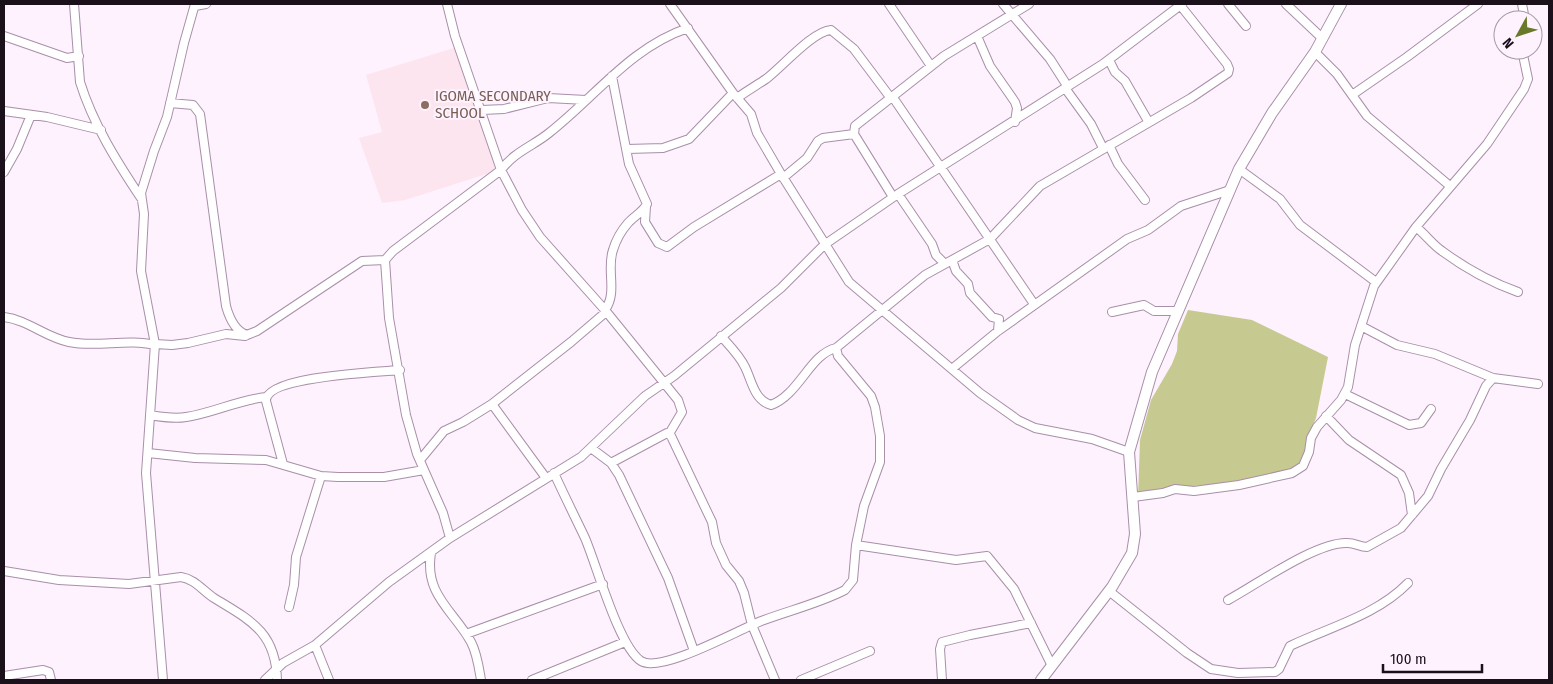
<svg xmlns="http://www.w3.org/2000/svg" width="1553" height="684" viewBox="0 0 1553 684" font-family="'Fira Sans Condensed',sans-serif">
<style>
.education{fill:#fde5ef}
.green{fill:#c6c990}
.lines{fill:none;stroke-linecap:round;stroke-linejoin:round}
.minor-casing{stroke:#a98fa9;stroke-width:10}
.secondary-casing{stroke:#a98fa9;stroke-width:12}
.minor{stroke:#fff;stroke-width:8}
.secondary{stroke:#fff;stroke-width:10}
.education-dot{fill:#8d6e63;stroke:#fdf2fd;stroke-width:2}
.labels{text-anchor:middle;stroke-width:4;stroke-linejoin:round;paint-order:stroke}
.education-label{font-size:15px;fill:#785e54;stroke:#fdf2fd;text-anchor:start}
</style>
<rect width="100%" height="100%" fill="#fdf2fd"/>
<path class="education" d="M457,47L496,171L405,200L382,203L359,138L382,132L366,75Z"/>
<path class="green" d="M1188,310L1252,320L1328,357L1316,418L1310,433L1308,452L1300,470L1247,484L1191,486L1138,498L1140,440L1151,400L1172,364L1177,351L1178,334Z"/>
<g class="lines">
<g class="minor-casing">
<path id="minor" d="M74,4L80,82C93,124 117,162 141,198
M447,4L455,36L501,170L522,210L540,237L605,310L678,400L682,412L669,434
M670,4L733,93L751,114L757,133L781,174L849,282L980,393L1018,420L1035,428L1092,439L1129,452
M889,4L931,66
M1003,4L1050,59L1068,87
M1228,4L1246,26
M1286,4L1322,38
M1522,4L1525,20
M195,6L206,4
M4,36L67,58L79,56
M977,36L990,66L1015,102L1017,108L1015,122
M1315,52L1337,74L1367,116L1450,186
M1109,60L1115,72L1125,81L1148,121
M1065,88L1091,124L1103,148
M1352,95L1407,57L1478,4
M892,96L1034,304
M737,98C747,91 757,85 766,79C782,67 813,31 831,30L854,49L890,97
M170,103L193,105L200,114L226,306C229,317 235,331 247,335L257,331L362,261L385,260
M482,110L504,109L548,98L586,100
M4,111L47,117L101,130
M1109,145L1118,164L1145,200
M627,149L663,148L689,139L733,93
M1239,169L1280,199L1300,225L1376,282
M4,172L17,149L31,115
M783,178L807,158L818,141L823,138L854,134
M898,194L932,244L936,255L944,263
M893,197L854,134L855,126L944,56L1029,4
M646,206L645,222L658,243L667,247L694,227L781,174
M1416,227C1425,234 1433,245 1442,251C1465,268 1490,282 1518,292
M952,260L956,271L968,284L970,293L992,317L999,319L998,331
M605,310C618,292 606,270 613,250C616,240 621,231 628,223C634,216 643,212 647,204L629,164L612,76
M1112,312L1144,305L1154,311H1178
M4,317C28,320 45,337 69,342C97,348 127,338 155,345
M1361,326L1397,345L1435,354L1493,378L1538,384
M721,336C729,345 740,356 745,367C752,381 754,400 771,405C799,395 810,354 836,348
M155,344L172,345L188,343L226,334L245,336
M953,368L998,331L1127,239L1148,230L1181,206L1230,190
M1345,394L1409,425L1421,423L1431,409
M150,415C162,417 174,419 186,417C213,413 238,400 266,397
M1326,416L1349,440L1401,475L1409,493L1412,515
M591,448L611,463L619,475L668,578L694,651
M148,453L195,458L266,460L321,476L338,477H384L424,470
M420,460L444,431L463,422L492,404
M611,463L667,433L671,436L712,522L716,543L726,565L739,581L744,593L752,625L775,680
M283,464L266,401C265,376 379,372 400,370
M554,473C564,495 575,517 585,538C597,566 619,647 641,661C661,674 741,628 764,620C791,610 820,603 845,590L853,580L856,545L864,506L880,462V436L875,407L871,396L838,356L836,348L925,275L990,239L1040,186L1191,98L1228,73L1229,69L1227,64L1180,5
M546,478L492,404L571,342L606,312
M1133,497L1163,493L1175,489L1194,491L1239,485L1292,473L1303,466L1309,452L1311,438L1317,427L1341,400L1348,387L1355,345L1374,286L1416,227L1487,144L1524,89L1528,79L1522,50
M450,538L443,513L417,454L406,415L389,318L385,260L393,251L501,170C514,152 533,146 549,133C595,97 631,47 688,28
M856,545L956,560L987,556L1014,589L1052,666
M431,553C424,595 454,611 471,642C477,653 479,668 481,680
M4,571L59,580L129,584L181,577C195,579 203,591 214,598C250,620 276,632 277,680
M1109,591L1187,653L1211,669L1238,673L1275,672L1279,669L1290,646C1330,627 1377,615 1408,583
M1228,600C1256,585 1317,541 1348,543C1355,543 1360,547 1367,547L1401,528L1428,496L1441,469L1470,420L1486,386L1493,378
M289,607L294,585L296,557L321,476
M466,634L603,584
M315,645L329,680
M4,676L43,670L49,672L51,680
M163,680L146,473L155,344L141,271L144,214L141,193L154,151L167,117L184,43L195,4
M265,680L283,663L315,645L389,582L450,538L581,457L645,396L674,376L781,288L824,245L898,194L1103,64L1182,4
M532,680L625,642
M801,680L870,651
M942,680L940,649L942,642L970,635L1031,623"/>
</g>
<g class="secondary-casing">
<path id="secondary" d="M1041,680L1112,587L1132,553L1135,534L1129,452L1152,372L1239,169L1272,113L1315,52L1341,4"/>
</g>
<use href="#minor" class="minor"/>
<use href="#secondary" class="secondary"/>
</g>
<circle class="education-dot" cx="425" cy="105" r="5"/>
<g class="labels">
<g class="education-label">
<text x="435" y="101">IGOMA SECONDARY<tspan x="435" dy="17">SCHOOL</tspan></text>
</g>
</g>
<rect width="1553" height="684" fill="none" stroke="#1b111b" stroke-width="10"/>
<g transform="translate(1518 35) rotate(230)"><circle r="24" fill="#fdf2fd" stroke="#a398a3"/>
<path d="M0-4L9 19L0 12L-9 19Z" fill="#687a29"/>
<text y="-8" font-size="14" font-weight="bold" text-anchor="middle" fill="#1b111b">N</text>
</g>
<path d="M1383 664v8h99v-8" fill="none" stroke="#1b111b" stroke-width="2.5"/>
<text x="1390" y="664" font-size="15" fill="#1b111b" stroke="#fdf2fd" stroke-width="4" paint-order="stroke">100 m</text>
</svg>
